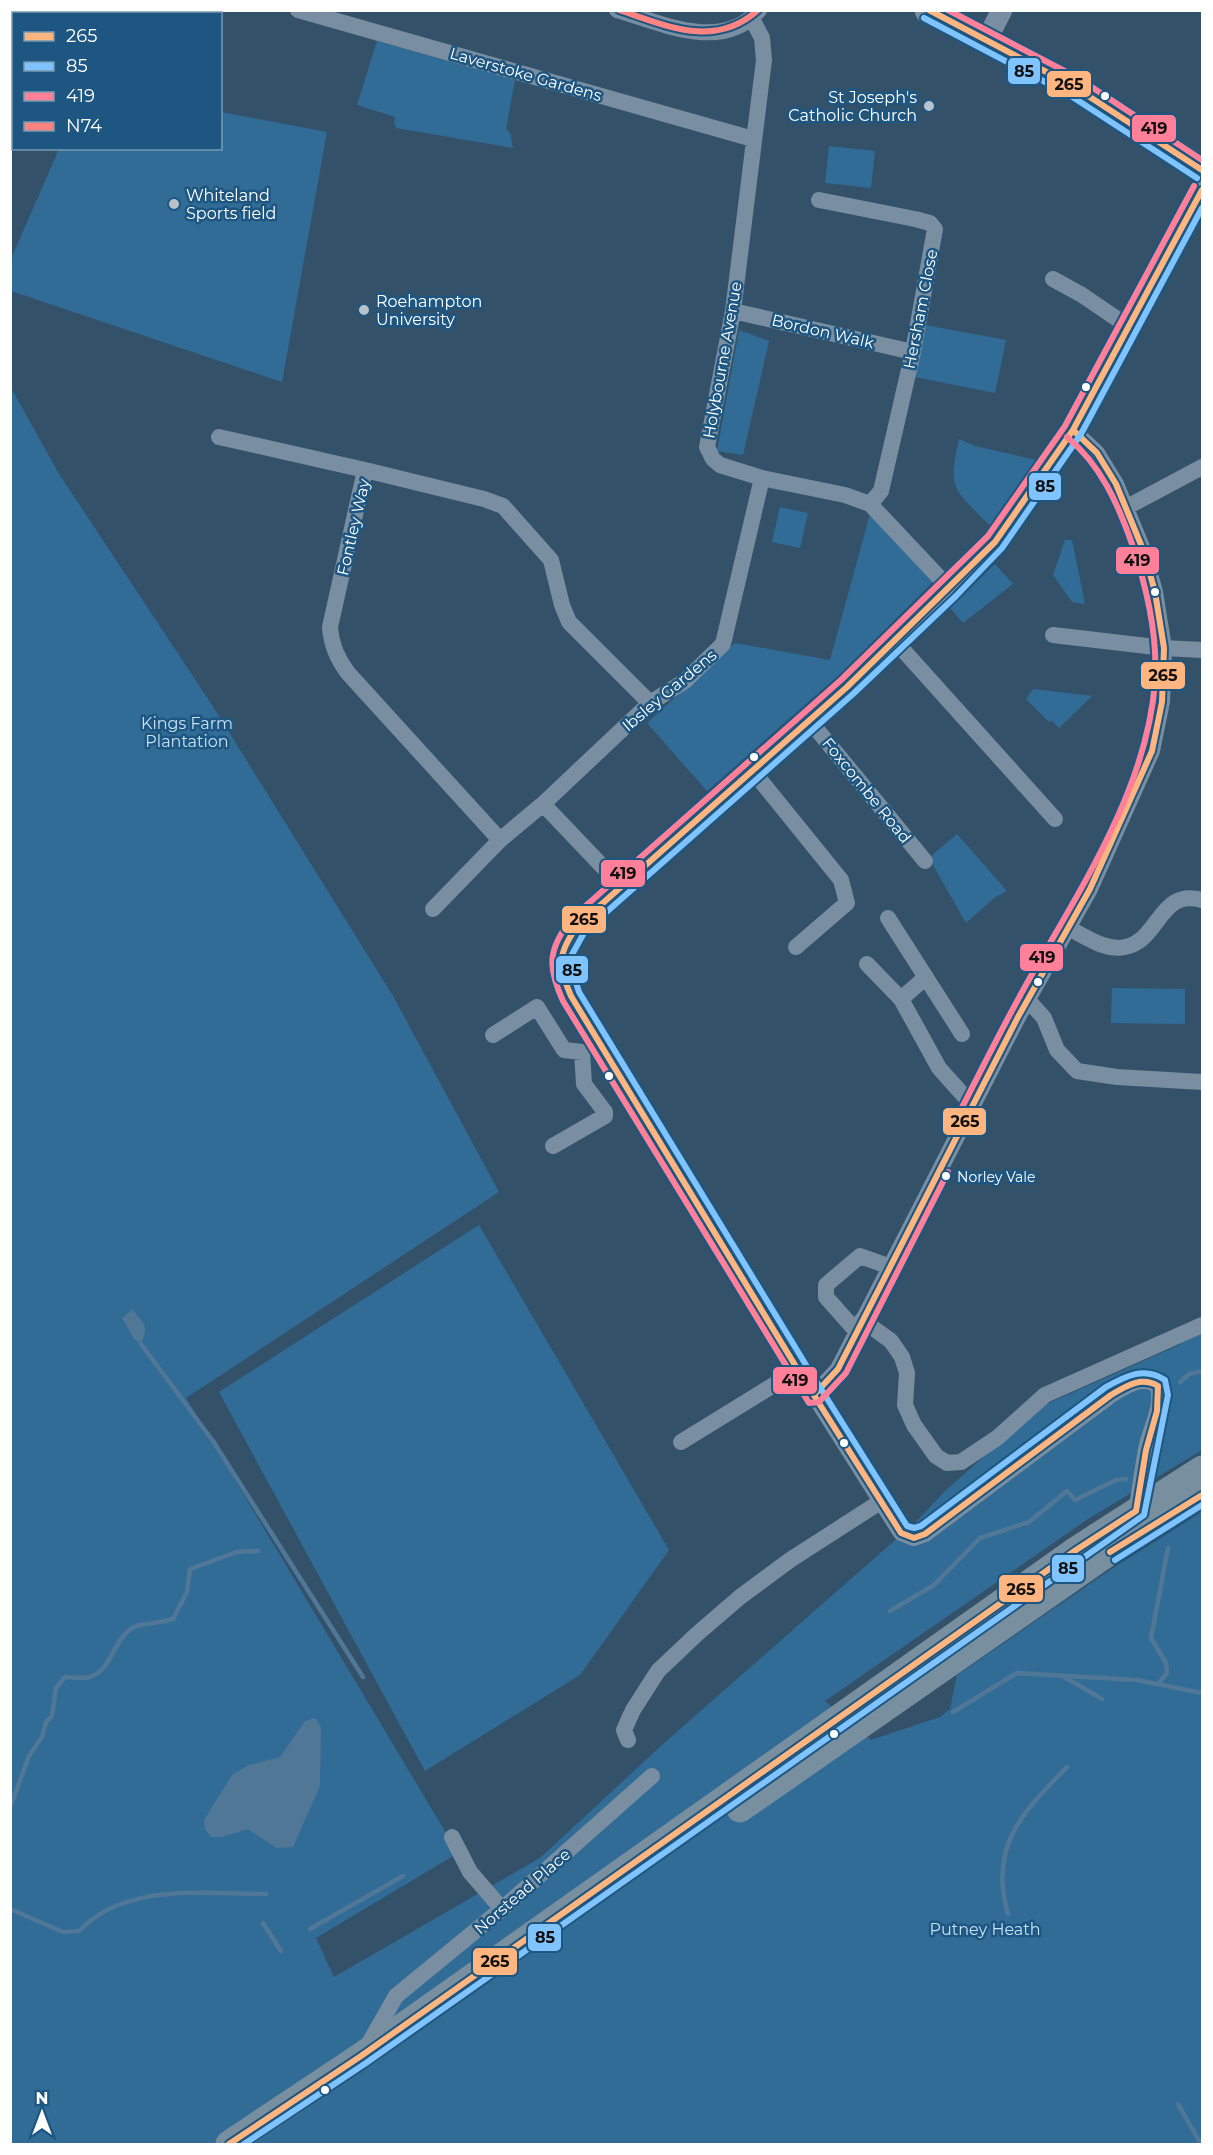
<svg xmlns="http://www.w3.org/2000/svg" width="1213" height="2155" viewBox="0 0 1213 2155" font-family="Montserrat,sans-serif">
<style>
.green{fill:#316c97}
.water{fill:#507896}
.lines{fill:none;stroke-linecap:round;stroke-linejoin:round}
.stream{stroke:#507896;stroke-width:4.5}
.minor{stroke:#798ea0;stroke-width:16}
.tertiary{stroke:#798ea0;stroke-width:21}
.trunk{stroke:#788f9f;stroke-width:27}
.bus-1-casing{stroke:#1d5680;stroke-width:10}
.bus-2-casing{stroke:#1d5680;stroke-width:10}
.bus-3-casing{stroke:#1d5680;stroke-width:10}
.bus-4-casing{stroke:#1d5680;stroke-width:10}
.bus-1{stroke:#ffb580;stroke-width:6}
.bus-2{stroke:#80c4ff;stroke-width:6}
.bus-3{stroke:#ff8098;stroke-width:6}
.bus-4{stroke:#ff8380;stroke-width:6}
.bus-dot{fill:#fff;stroke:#1d5680;stroke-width:2}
.poi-dot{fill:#b8c2cb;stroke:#1d5680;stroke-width:2}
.labels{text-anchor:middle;stroke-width:5;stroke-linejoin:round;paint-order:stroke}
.bus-label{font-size:14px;fill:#fff;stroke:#1d5680;text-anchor:start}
.street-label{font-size:16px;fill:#fff;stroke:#1d5680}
.poi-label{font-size:16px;fill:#fff;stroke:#1d5680;text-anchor:start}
.park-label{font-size:16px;fill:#c6e2f7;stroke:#1d5680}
.line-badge{stroke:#1d5680;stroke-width:2}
.pale-badge-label{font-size:16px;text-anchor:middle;font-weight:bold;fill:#111}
</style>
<rect width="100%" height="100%" fill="#33526a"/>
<path class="green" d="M377,41L515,80L506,129L510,133L513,148L396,128L394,122L395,117L357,105Z
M221,112L327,132L282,382L11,291V259L59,149L220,148Z
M829,146L875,151L871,188L825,183Z
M925,325L1006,340L995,393L915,377Z
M739,330L769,341L743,455L717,451Z
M10,386L59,474L212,705L393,996L499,1192L186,1398L458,1853L316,1938L334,1977L540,1858L663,1744L918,1520L945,1491L1040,1407L1179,1345L1202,1330V1450L1088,1519L825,1701L871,1740L940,1717L950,1709L957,1675L1110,1570L1202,1512V2144H11Z
M959,439L975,446L1036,460L991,527C955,489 947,493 959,439Z
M780,507L808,513L800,548L772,542Z
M870,514L934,581L840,674L707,791L647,723L735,643L830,660Z
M1065,540H1072L1085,604L1072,602L1053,575Z
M995,564L1013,584L963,623L950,608Z
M1033,689L1092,696L1059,728L1052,721L1049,722L1026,699Z
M957,834L1007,891L994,898L966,923L929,858Z
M1112,988L1185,989V1024L1111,1023Z
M479,1225L669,1550L580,1675L425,1771L219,1392Z"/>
<path class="water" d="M133,1309C141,1325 151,1321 141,1344L134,1339L122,1318Z
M315,1718L321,1727L320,1786L293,1847L276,1848L248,1829L222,1837H211L205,1829L204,1820L232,1775L249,1765L280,1757L305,1721Z"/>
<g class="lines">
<path class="stream" d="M141,1344L213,1441L363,1677
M1180,1382L1189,1374L1202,1371
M890,1611L934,1585L980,1538L1029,1522L1067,1491L1075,1500L1116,1480L1126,1479
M1063,1676L1102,1699
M1158,1684L1167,1673L1166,1663L1151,1638L1168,1548
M953,1712L1017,1673L1137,1680L1202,1693
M10,1807L29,1756L42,1737L46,1722L52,1716L56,1688L65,1677C73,1677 82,1679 89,1677C113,1671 113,1636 136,1626C142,1624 164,1622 173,1619L187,1592L190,1569L237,1552L258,1551
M10,1909L63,1932L79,1931C126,1882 204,1894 266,1894
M1008,1914C988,1846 1023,1812 1067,1767
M263,1923L281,1951
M310,1929L403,1876
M1178,2104L1201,2144"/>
<path class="minor" d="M298,10L753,139
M617,10C661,23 723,53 759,10
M34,14L35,10
M752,19L762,38L764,60L733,311L707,447L713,459L720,465L762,478L845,495L870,504L950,589
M819,200L915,219L930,223L935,229L913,352L881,491L870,504
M1053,279L1082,295L1129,327
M733,311L913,352
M219,437L365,470
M1127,507L1202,467
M1053,635L1164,648L1202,650
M895,641L1055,819
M809,720L925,861
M752,770L841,880L847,903L796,947
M500,840L348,673C338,660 331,644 330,627L365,470L484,499L503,506L551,560L562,605L569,622L650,703
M622,887L543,804L650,703L685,681L723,644L762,478
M433,909L500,840L543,804
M888,918L962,1034
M1069,928C1085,937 1106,951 1125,947C1160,940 1159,888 1202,900
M867,964L901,999L939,1068L973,1106
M901,999L926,977
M1028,1000L1044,1018L1057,1050L1077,1071L1117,1077L1202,1082
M493,1035L537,1007L564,1050L582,1052L584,1084L605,1112V1116L553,1146
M862,1320L891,1341L902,1357L907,1373L905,1405L914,1425L936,1456L947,1463L961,1462L997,1438L1045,1395L1202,1325
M856,1331L826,1297V1285L860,1256L888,1266
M814,1395L838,1369L1018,1017L1090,889L1152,751L1162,702L1164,648L1155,592L1144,552L1116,484L1097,453L1073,430
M681,1442L798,1370
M1136,1511C1140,1491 1142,1470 1146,1450C1150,1427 1163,1411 1158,1386C1142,1374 1126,1386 1111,1395L925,1534L914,1538L901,1533L798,1370L571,996C555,962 556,955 578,925L847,687L950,589L995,542L1073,430L1081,411L1202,190
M628,1740L624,1730L633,1710L658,1671L697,1634L740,1597L790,1560L880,1502
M452,1837L470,1872L502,1909
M368,2045L396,1996L502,1909L652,1776"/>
<path class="tertiary" d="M987,39L1002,10"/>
<path class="trunk" d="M928,10L1073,86L1202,170
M740,1809L1118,1546L1202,1495
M229,2144L361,2056L1076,1550L1202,1469"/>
<g class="bus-1-casing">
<path id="bus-1" d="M929,10L1073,86L1202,170
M814,1395L838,1369L1018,1017L1090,889L1152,751L1162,702L1164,648L1155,592L1144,552L1116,484L1097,453L1073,430
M1110,1552L1202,1495
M229,2144L361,2056L1076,1550L1136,1511L1146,1450L1157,1411L1158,1386C1141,1376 1126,1386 1111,1395L925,1534L914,1538L901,1533L798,1370L571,996C557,964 558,953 578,925L847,687L995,542L1073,430L1202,190"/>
</g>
<g class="bus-2-casing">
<path id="bus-2" d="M924,18L1068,94L1197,178
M1115,1560L1202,1505
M244,2144L366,2063L1144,1515L1168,1395L1165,1380C1144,1366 1126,1376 1106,1387L921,1526L914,1528L907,1526L806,1365L579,992L569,960L585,931L853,694L956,596L1002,548L1081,434L1202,208"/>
</g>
<g class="bus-3-casing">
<path id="bus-3" d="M948,10L1078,78L1202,160
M953,1125C979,1075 1003,1025 1031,976C1082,886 1147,788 1155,682C1158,635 1147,588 1132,544C1118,504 1101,465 1067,437
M948,1172L846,1373L819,1402L809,1403L563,1001C547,966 548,949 572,918L841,680L988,536L1065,426L1194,186"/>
</g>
<g class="bus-4-casing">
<path id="bus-4" d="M619,10C667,26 715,49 758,10"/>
</g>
<use href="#bus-1" class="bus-1"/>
<use href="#bus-2" class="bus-2"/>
<use href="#bus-3" class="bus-3"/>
<use href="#bus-4" class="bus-4"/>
</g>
<g class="bus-dot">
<circle cx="1105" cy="96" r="5"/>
<circle cx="1086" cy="387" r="5"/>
<circle cx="1155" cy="592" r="5"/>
<circle cx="754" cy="757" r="5"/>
<circle cx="1038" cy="982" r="5"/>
<circle cx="609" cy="1076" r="5"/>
<circle cx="946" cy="1176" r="5"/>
<circle cx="844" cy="1443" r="5"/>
<circle cx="834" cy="1734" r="5"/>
<circle cx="325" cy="2090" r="5"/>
</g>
<g class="poi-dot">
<circle cx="929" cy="106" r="6"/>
<circle cx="174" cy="204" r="6"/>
<circle cx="364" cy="310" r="6"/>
</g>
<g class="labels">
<g class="bus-label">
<text x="957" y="1182">Norley Vale</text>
</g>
<g class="street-label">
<text transform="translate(526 74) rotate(16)" y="6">Laverstoke Gardens</text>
<text transform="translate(920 309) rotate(-79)" y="6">Hersham Close</text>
<text transform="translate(823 331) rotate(13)" y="6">Bordon Walk</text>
<text transform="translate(722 360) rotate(-80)" y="6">Holybourne Avenue</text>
<text transform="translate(353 527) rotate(-77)" y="6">Fontley Way</text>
<text transform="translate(669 690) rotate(-40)" y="6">Ibsley Gardens</text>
<text transform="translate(867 790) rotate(51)" y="6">Foxcombe Road</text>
<text transform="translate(522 1891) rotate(-41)" y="6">Norstead Place</text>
</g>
<g class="poi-label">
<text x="917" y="103" text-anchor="end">St Joseph's<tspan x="917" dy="18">Catholic Church</tspan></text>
<text x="186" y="201">Whiteland<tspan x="186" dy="18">Sports field</tspan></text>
<text x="376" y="307">Roehampton<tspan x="376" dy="18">University</tspan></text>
</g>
<g class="park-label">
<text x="187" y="729">Kings Farm<tspan x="187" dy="18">Plantation</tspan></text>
<text x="985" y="1935">Putney Heath</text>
</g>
</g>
<g class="line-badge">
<rect x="1007" y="57" width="34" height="28" rx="6" fill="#80c4ff"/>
<rect x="1046" y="70" width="46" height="28" rx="6" fill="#ffb580"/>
<rect x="1131" y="114" width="46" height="29" rx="6" fill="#ff8098"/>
<rect x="1028" y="472" width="34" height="29" rx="6" fill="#80c4ff"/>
<rect x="1115" y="546" width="45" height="29" rx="6" fill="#ff8098"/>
<rect x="1140" y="661" width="46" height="29" rx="6" fill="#ffb580"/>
<rect x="600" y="859" width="46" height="29" rx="6" fill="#ff8098"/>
<rect x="561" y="905" width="46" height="29" rx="6" fill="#ffb580"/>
<rect x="1019" y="943" width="45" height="29" rx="6" fill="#ff8098"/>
<rect x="555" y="955" width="34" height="29" rx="6" fill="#80c4ff"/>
<rect x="942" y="1107" width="45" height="29" rx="6" fill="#ffb580"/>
<rect x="772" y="1366" width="46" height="29" rx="6" fill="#ff8098"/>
<rect x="1051" y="1554" width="34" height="29" rx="6" fill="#80c4ff"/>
<rect x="998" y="1574" width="46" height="29" rx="6" fill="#ffb580"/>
<rect x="527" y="1923" width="35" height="29" rx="6" fill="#80c4ff"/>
<rect x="472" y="1947" width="46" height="29" rx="6" fill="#ffb580"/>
</g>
<g class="pale-badge-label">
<text x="1024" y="77">85</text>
<text x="1069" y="90">265</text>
<text x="1154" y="134">419</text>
<text x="1045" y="492">85</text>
<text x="1137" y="566">419</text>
<text x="1163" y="681">265</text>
<text x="623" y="879">419</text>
<text x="584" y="925">265</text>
<text x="1042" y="963">419</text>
<text x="572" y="976">85</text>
<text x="965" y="1127">265</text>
<text x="795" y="1386">419</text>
<text x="1068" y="1574">85</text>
<text x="1021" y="1595">265</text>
<text x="545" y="1943">85</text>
<text x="495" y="1967">265</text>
</g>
<rect width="1213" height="2155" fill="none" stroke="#ffffff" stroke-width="24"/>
<rect x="12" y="12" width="210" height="138" fill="#1d5680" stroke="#779ab3" stroke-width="1.5"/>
<rect x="24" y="32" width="30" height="9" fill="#ffb580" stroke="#779ab3" stroke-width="1.5"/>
<text x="66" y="42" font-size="18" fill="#ffffff">265</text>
<rect x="24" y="62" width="30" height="9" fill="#80c4ff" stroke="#779ab3" stroke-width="1.5"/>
<text x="66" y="72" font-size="18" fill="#ffffff">85</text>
<rect x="24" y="92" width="30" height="9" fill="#ff8098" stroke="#779ab3" stroke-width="1.5"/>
<text x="66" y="102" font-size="18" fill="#ffffff">419</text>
<rect x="24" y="122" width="30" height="9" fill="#ff8380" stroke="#779ab3" stroke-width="1.5"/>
<text x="66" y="132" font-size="18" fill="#ffffff">N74</text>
<g transform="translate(42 2113)" stroke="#1d5680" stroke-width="4.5" paint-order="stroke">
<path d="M0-4.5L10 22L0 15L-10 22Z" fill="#ffffff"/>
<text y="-9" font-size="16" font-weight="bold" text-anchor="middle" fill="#ffffff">N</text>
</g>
</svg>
